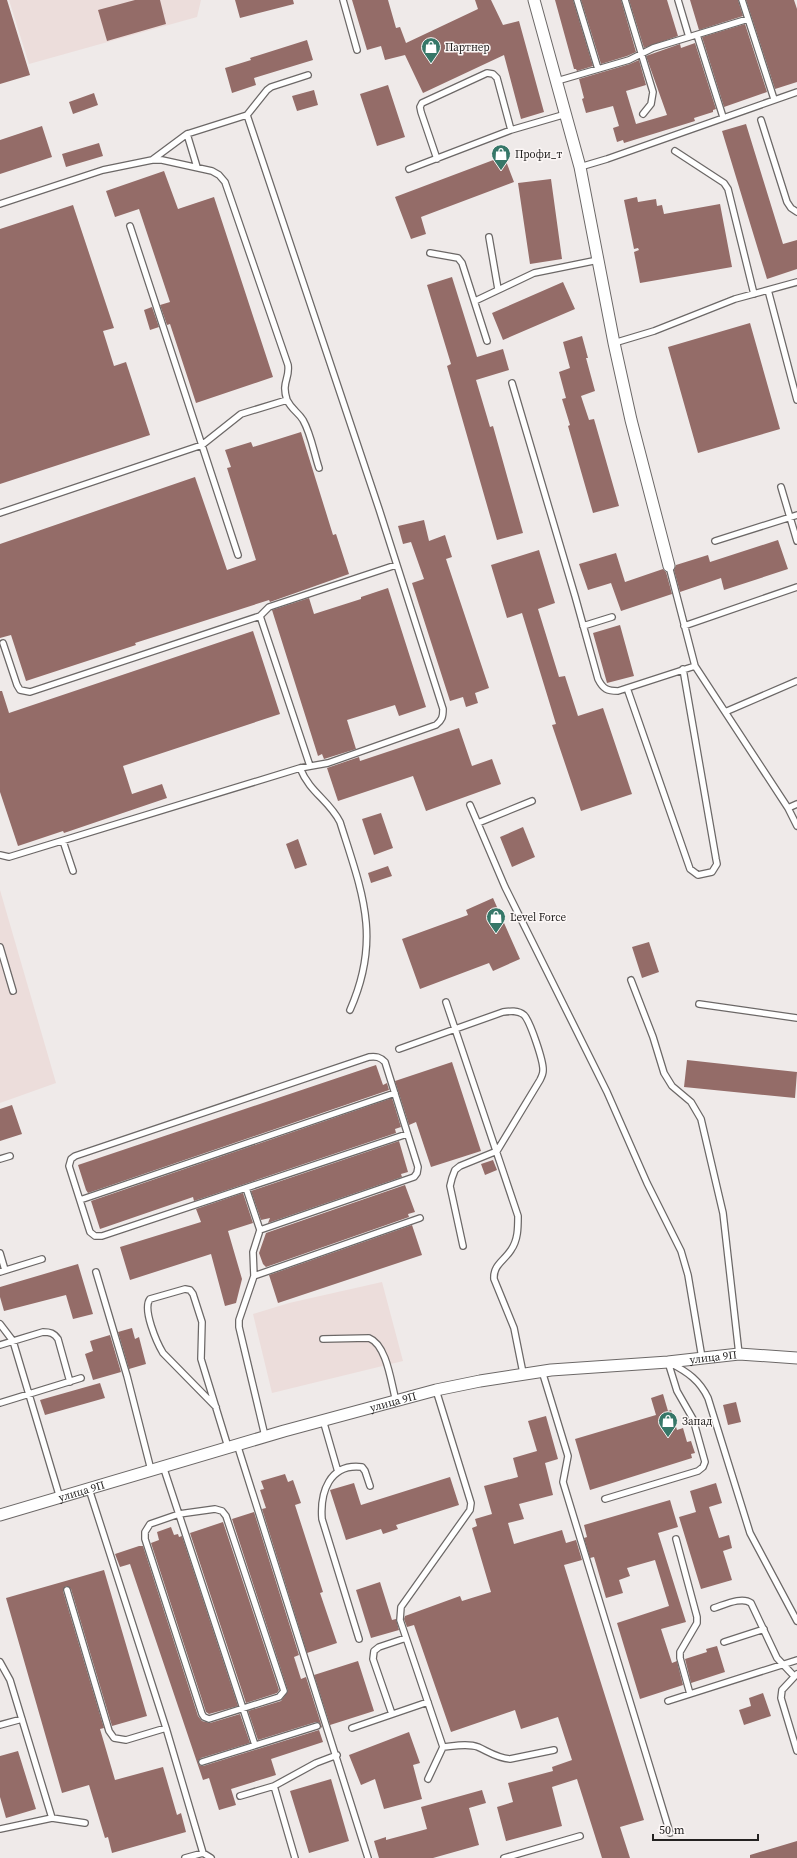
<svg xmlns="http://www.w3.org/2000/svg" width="797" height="1858" viewBox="0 0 797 1858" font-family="'Source Serif 4',serif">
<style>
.built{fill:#ecdddb}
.building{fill:#946c68}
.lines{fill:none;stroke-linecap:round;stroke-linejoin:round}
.service-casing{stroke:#6c6867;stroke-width:8}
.minor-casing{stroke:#6c6867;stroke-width:13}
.service{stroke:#fff;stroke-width:5.5}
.minor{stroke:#fff;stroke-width:11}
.labels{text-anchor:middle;stroke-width:3;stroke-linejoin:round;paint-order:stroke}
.poi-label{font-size:11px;fill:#242221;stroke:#fcf7f6;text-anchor:start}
.street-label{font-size:11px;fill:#242221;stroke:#fcf7f6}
</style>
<rect width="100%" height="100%" fill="#efeae9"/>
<path class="built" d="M9,0H201L197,17L29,64Z
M0,890L56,1083L0,1103Z
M382,1282L403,1361L272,1393L253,1314L289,1303Z"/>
<path class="building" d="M0,0H7L30,75L0,84Z
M135,0H160L166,24L107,41L98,10Z
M235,0H293L294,4L240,18Z
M352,0H388L396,28L400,27L406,43L478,9L475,0H491L503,25L519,21L544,112L521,119L504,55L423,93L405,55L385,60L381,46L367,50Z
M555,0H573L593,66L577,71L576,69H574Z
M581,0H621L636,52L627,56L601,64Z
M629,0H667L678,36L644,48Z
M690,0H738L743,16L699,30Z
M746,0H794L797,9V82L775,89Z
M745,24L767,92L724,107L702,37Z
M307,40L313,60L254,78L256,85L232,93L225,68L251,60L250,58Z
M695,43L716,109L713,110V112L694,118L695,121L624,143L623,140L617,142L613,128L619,126L613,106L586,113L582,99L584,98L579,79L630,64L639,60L646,85L626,91L636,124L667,115L646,56L680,44L681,48Z
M388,85L405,137L377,146L360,94Z
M314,90L318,105L297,111L292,96Z
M94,93L98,105L73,114L69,102Z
M746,124L783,244L797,240V269L767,279L722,131Z
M42,126L52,157L0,174V140Z
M99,143L103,156L66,167L62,154Z
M504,156L514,182L421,217L426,234L411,239L395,197Z
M164,171L178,209L214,197L273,377L196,403L170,324L167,325L160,305L170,302L139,209L115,217L106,191Z
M551,179L562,259L530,264L518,183Z
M637,197L638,202L656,199L657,206L662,205L664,214L720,204L732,267L640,283L634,252L639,250L638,248L634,249L624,200Z
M73,205L114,328L103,331L114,366L126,362L150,435L0,484V229Z
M452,277L477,357L503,349L509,370L476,380L490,427L493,426L523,533L497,540L447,366L451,364L427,285Z
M563,282L575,309L503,340L492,313Z
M152,307L159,327L150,330L144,310Z
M750,323L780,429L698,453L668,347Z
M582,336L588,358H586L595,391L581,396L589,420L594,419L619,506L593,513L568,426L570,425L562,399L566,398L559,372L570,368L563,342Z
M301,432L333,535L336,534L349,574L270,602L269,600L135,643L136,645L26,681L11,635L0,638V544L195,477L227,570L256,560L227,468L231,467L225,450L251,442L253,447Z
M424,520L429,541L445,535L452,557L446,559L489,688L475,693L478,703L466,707L463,697L450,701L412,583L424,579L411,542L403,544L398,526Z
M778,540L788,569L724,590L721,578L680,592L674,570L676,565L708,555L710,562Z
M539,550L555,603L538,609L559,677L565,676L578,716L603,708L632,794L581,811L552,725L556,724L522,613L507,618L491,565Z
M616,553L625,582L663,569L666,572L672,594L621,611L611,583L588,590L579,564Z
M388,588L426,707L399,716L395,705L347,720L356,749L324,759L322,754L318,756L272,610L309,598L314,614L361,599V597Z
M620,625L634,676L607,683L593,633Z
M253,631L280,714L123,766L132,794L162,784L167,798L64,833L63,831L18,846L0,792V691H2L9,713Z
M459,728L472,766L492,759L501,784L426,811L413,776L338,801L327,768L359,757L360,761Z
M381,813L393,848L374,855L362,819Z
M523,827L535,857L512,867L500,837Z
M298,839L307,865L295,869L286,844Z
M388,866L392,876L371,883L368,873Z
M493,898L520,959L493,971L489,963L420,989L402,939L468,915L466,910Z
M649,942L659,972L642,978L632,947Z
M687,1060L797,1072L795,1098L684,1087Z
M452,1062L481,1151L431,1167L416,1122L409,1125L395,1081Z
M376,1065L383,1085L387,1083L389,1090L88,1193L86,1190L78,1165Z
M392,1098L401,1127L395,1129L396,1133L194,1201L193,1197L100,1229L91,1201Z
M12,1105L22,1134L0,1141V1109Z
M399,1141L408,1172L401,1174L402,1177L268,1223L270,1218L261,1220L251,1191Z
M493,1160L497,1170L485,1175L481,1164Z
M405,1185L415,1212L408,1214L409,1217L266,1267L263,1264L259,1253L266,1233Z
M243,1193L253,1223L228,1231L242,1279L236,1303L225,1306L211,1254L130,1280L120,1247L201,1222L196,1209Z
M412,1225L422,1255L278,1303L269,1275Z
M78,1264L93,1314L73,1319L66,1295L4,1311L0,1297V1287Z
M132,1328L135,1339L139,1337L146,1364L129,1369L118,1332Z
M110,1335L121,1372L93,1380L85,1354L93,1351L90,1341Z
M100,1383L105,1398L45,1415L40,1400Z
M663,1394L668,1411L671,1410L677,1430L683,1428L687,1442L691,1441L695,1453L691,1454L692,1458L590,1490L575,1439L656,1415L651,1398Z
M736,1402L741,1422L728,1425L723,1405Z
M546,1416L558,1459L545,1463L553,1495L519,1504L524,1519L508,1523L514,1544L562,1530L566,1543L576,1540L582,1560L564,1565L644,1820L620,1827L630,1858H602L577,1779L552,1787L562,1826L506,1841L497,1807L513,1802L508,1783L553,1771L552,1767L572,1760L558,1717L521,1729L515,1710L451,1732L414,1625L407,1627L404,1619L405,1616L460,1596L462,1601L491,1592L472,1528L477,1526L475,1519L492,1514L484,1486L518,1477L513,1458L537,1451L528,1421Z
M285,1474L288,1482L293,1480L301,1503L295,1505L323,1592L320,1593L337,1643L307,1653L262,1509L266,1508L260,1490L264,1489L261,1481Z
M450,1477L459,1505L396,1525L398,1529L383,1534L381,1529L346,1540L330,1490L354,1483L361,1505Z
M716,1483L722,1503L709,1507L719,1538L729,1535L732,1548L723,1551L732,1580L701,1589L679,1517L696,1512L690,1491Z
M670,1500L678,1527L658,1533L686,1622L661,1629L672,1663L677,1661L683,1685L640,1699L617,1623L669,1606L655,1560L627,1568L630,1576L619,1580L623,1593L606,1598L594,1557L590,1558L584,1538L587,1537L584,1525Z
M254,1512L299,1655L294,1657L301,1679L306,1677L322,1727L321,1728L320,1723L316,1722L258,1740L248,1711L281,1701L288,1691L232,1519Z
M223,1522L279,1690L277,1693L246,1703L190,1533Z
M171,1527L174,1535L178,1534L179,1537L182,1536L238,1706L209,1714L206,1712L151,1543L159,1540L157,1532Z
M139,1546H143L198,1716L202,1721L210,1723L240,1714L250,1743L201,1758L198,1761L199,1765L203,1766L319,1730L323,1742L271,1759L276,1775L231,1789L236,1805L219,1810L209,1778L203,1780L130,1564L120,1567L115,1554Z
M104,1570L147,1716L112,1726L71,1589L66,1586L63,1591L104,1728L100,1729L115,1780L163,1767L177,1815L181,1813L186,1832L112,1853L108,1837L105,1838L89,1785L62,1793L6,1598Z
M380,1582L392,1620L396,1619L399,1630L371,1638L356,1590Z
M717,1646L725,1672L691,1683L685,1659L707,1652L706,1649Z
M358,1661L374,1711L330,1725L314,1675Z
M763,1693L771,1716L744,1725L739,1710L751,1706L749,1698Z
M409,1732L420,1763L413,1765L422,1799L384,1809L375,1779L361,1785L349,1755Z
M18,1751L36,1809L6,1818L0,1797V1756Z
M331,1779L349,1841L309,1853L290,1791Z
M482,1790L486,1803L469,1808L479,1845L433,1858H379L374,1841L386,1837V1840L427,1829L421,1807Z
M797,1841V1858H750V1855Z"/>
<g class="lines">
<g class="service-casing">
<path id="service" d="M343,0L357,50
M577,0L598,69
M625,0L653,92L651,104L643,114
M678,0L689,37
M742,0L774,99
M697,35L723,117
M557,81L629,60L653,48L748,19
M761,120L787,202L791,208L797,212
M675,151L724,183L728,189L754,294
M437,159L421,112L420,107L422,103L487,73L493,74L497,78L511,130
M152,160L187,134
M197,167L187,134L247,115
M580,167L607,159L797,92
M409,169L511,130L566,114
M0,204L103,170L152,160H162L212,171L219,175L225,182L288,365C290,379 281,382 287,400
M130,226L238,555
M489,237L498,289
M430,253L458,258L462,263L487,341
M768,290L797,400
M475,301L534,273L598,260
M614,343L654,331L735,299L797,282
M512,383L575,596L598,679C603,689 607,691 618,691L695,666L669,566
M781,487L797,541
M0,513L202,445L241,414L287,400C292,410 298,412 303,420C311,434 314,453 319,468
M715,541L797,515
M260,616L269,607L396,565
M583,626L612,617
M684,626L797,587
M3,643L17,685L20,690L30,692L260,616L310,766
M695,666L788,808L797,826
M627,688L690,869L698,875L712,872L717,864L716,859L683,669
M725,712L797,681
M300,768C310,793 329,800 340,822C362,892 382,938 350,1010
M470,805L505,887L607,1092L647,1183L681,1251L688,1275L702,1358
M788,808L797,804
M478,823L532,801
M63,841L73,871
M0,855L9,857L300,768L328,763L436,725C442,720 443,717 443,709L379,509L247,115L267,90L271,87L308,75
M0,947L13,991
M631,980L653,1037L664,1073L672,1086L691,1102L701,1119L723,1213L739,1354
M446,1002L518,1216C518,1228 518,1240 511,1250C504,1261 493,1265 494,1279L514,1328L523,1373
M699,1004L797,1018
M399,1049L503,1012C510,1011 518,1010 524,1015C530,1021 544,1062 543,1071C543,1074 541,1078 540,1080L497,1151L460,1166L455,1170L452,1178L450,1186L463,1246
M0,1159L10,1156
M246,1188L260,1230L253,1252L254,1276
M80,1200L395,1093
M260,1230L414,1177L417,1173L418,1167L385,1062C380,1057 376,1056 369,1057L75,1156L71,1159L69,1166L90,1232L95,1236H102L407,1134
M0,1253L5,1270
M0,1272L42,1259
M96,1272L127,1376L151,1470
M0,1324L13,1341L60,1498
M323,1339L369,1338C387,1345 391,1383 396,1401
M0,1345L43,1332C50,1332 54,1333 58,1339L70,1382
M670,1363C688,1372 700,1381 708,1398L750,1533L797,1621
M542,1371L568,1456L563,1482L670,1833
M436,1390L471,1503L470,1510L401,1607L400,1620L443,1747C454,1746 468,1743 478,1747C489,1752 497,1758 510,1759L554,1750
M0,1403L81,1378
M216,1407L163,1353C157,1343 142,1309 150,1299L185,1289L190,1290L193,1294L202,1322L201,1359L228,1447
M323,1420L338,1472
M265,1436L239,1327V1320L254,1276L420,1218
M237,1444L368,1858
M163,1466L255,1745
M89,1489L166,1728L203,1853L211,1858
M605,1499L698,1471L703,1467L705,1462L693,1419L677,1391L668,1362
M215,1509L222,1511L226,1516L284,1691L279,1697L209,1719L204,1717L202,1714L145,1539V1532L150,1524L179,1514Z
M676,1539L697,1617V1623L680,1652V1658L690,1694
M67,1590L109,1731L114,1738L126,1740L166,1728
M714,1608C724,1605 742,1596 751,1603L777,1658L794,1676
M359,1639L322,1519C320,1493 329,1463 362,1467L365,1471L370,1486
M724,1642L764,1629
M0,1662L10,1680L52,1818L85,1823
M797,1674L782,1690L781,1698L797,1751
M668,1701L797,1660
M392,1714L373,1659L374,1651L379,1647L406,1638
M0,1725L22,1719
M352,1728L428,1702
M202,1762L317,1726
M428,1779L443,1747
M240,1796L274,1786
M0,1829L52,1818
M185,1858L203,1853
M295,1858L274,1786L316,1763L337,1755
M504,1858L580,1836"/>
</g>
<g class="minor-casing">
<g id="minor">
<path d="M534,0L580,167L614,343L631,420L669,566"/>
<path id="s1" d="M0,1515L284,1431L436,1390L480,1381L551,1370L668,1362L739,1354L797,1358"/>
</g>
</g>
<use href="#service" class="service"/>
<use href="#minor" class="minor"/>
</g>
<defs>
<g id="shop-pin" transform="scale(1)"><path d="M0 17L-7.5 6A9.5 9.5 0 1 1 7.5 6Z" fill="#367768" stroke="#fcf7f6"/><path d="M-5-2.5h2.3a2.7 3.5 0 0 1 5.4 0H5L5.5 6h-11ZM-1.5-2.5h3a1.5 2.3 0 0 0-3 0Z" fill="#fff"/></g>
</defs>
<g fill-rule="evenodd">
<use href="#shop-pin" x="431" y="47"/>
<use href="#shop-pin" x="501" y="154"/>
<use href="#shop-pin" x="496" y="917"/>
<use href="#shop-pin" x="668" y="1421"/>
</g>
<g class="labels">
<g class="poi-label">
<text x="445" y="51">Партнер</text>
<text x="515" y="158">Профи_т</text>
<text x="510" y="921">Level Force</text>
<text x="682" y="1425">Запад</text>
</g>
<g class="street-label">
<text dy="4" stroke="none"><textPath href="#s1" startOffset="733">улица 9П</textPath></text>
<text dy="4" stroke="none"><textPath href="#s1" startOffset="409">улица 9П</textPath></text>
<text dy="4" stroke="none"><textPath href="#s1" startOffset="85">улица 9П</textPath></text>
</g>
</g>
<path d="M653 1834v6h105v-6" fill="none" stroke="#242221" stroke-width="2"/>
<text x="659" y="1834" font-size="12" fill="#242221" stroke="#fcf7f6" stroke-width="3" paint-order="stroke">50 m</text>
</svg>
